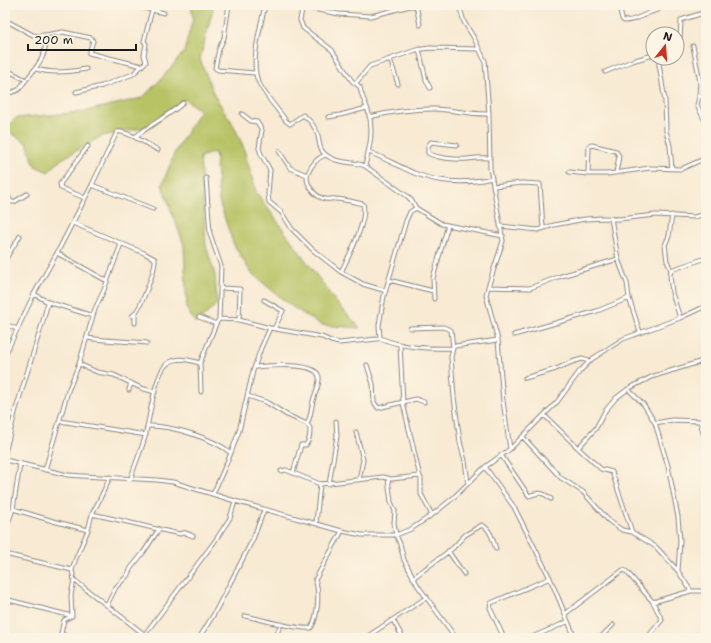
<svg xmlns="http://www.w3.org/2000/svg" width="711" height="643" viewBox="0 0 711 643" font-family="'Shantell Sans',sans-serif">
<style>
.green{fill:#b7c365;stroke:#6a7040}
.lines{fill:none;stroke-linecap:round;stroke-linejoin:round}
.minor-casing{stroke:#8a8378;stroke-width:5}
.minor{stroke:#fff;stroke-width:3}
</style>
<rect width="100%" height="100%" fill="#fcf5e5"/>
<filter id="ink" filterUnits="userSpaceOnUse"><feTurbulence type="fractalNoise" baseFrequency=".025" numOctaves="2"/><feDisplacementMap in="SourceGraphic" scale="8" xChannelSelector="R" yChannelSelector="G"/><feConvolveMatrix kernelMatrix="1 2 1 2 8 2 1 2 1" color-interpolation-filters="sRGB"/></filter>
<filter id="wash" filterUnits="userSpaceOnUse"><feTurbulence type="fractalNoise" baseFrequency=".012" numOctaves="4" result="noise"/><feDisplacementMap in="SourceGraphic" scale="16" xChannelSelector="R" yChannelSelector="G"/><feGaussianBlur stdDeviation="0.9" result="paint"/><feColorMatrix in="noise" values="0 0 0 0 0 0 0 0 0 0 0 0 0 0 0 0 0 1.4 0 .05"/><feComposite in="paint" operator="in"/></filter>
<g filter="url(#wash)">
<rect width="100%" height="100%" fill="#f8ead3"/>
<path class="green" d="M191,5H214L200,59L214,95L233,124L243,146L256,192L336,302L360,328L321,325L291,306L251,273L233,243L219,201L215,152L200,157L206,246L215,275L217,304L196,324L187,310L184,245L162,185L175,152L200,110L184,99L152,126L102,136L62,159L48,172L35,166L27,143L5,129L16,118L82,112L142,98L161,79L184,52L193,18Z"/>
</g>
<g filter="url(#ink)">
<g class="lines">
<g class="minor-casing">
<path id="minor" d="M132,5L164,13
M229,5L224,38L219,49L215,68L218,70L255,73
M265,5C261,25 249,65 259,83C266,97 277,108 286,121L290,124L303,115C309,119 314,126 317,132C320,141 318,149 326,155C337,164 353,161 365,166L407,196L412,201L416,208L442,224L503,236
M303,5L300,20L303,28L332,50L352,81L360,87C361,95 365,102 368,110C374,130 370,146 365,166
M416,5L420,25
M459,5L464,22L474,38L485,61L489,114L490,168L503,241L488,287L486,295L498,340L503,401L510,449
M619,5L622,19L624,21C638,21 646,12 658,10
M303,7L339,14L371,16L410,6L422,5
M5,20L33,35L39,36L63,32L91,38L93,41L89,53L142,66
M677,42L680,40L681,20L706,12
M693,46L700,82L699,97
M419,49L426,80L430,88
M660,58L659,64L665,101L666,131L670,146L672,169
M390,59L398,84
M5,69L26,80
M36,69C52,74 70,72 86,69
M605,72L632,61L653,55
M356,83L370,66L416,50L429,48L480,49
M76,92L102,86L133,74L146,62L144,55L146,44L144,41L152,10
M5,94C9,93 14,92 18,90C21,88 23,83 26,80C34,70 53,50 42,35
M706,95L699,97L697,105L706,123
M242,114L251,121L257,122L262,130L259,148L261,154L270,170L268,194L269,202L281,212L292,229L313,250L341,272L363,284L386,291
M328,117L340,115L367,108
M369,117C390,112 412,109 433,109C452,109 470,115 489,114
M135,137C150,125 168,116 183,103
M457,145L431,142L428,146V153C435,158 458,160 467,159C475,158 481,157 490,158
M279,151L290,168L307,175
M369,152C384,158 398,166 414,173C439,183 466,184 492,178
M325,155C317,158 312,164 308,173C304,183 315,197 325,199C329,200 332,198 335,199C344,199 354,202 363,204C368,220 349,256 341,272
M569,172L588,174H607L650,168L681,169L706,158
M588,174L589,146L592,145L616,151L619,156L616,173
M92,185L153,209
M493,186L522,183L540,184L543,228
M5,189L11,202H14L27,194
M85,198L61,188L60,184L88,146
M672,215L669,236L665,245L667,261L671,270L670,275L672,293L680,318
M611,218L618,259L627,283L629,298L640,332
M73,223L144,253L155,259C156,268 140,312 132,316
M500,226L538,230L554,225L585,219L604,218L619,219L656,215L694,217L706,214
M5,253L8,255L5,261
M57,253L107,281
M8,255L20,236
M671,270L706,258
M389,280L433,291
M488,287L530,288L558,277L618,259
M221,288L240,289L239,320
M34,294L48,302L93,316
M434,299L433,278L448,225
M264,300L283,311L274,329
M199,317L216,324
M219,319L239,320L270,328L322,337L331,341L339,343L377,339L380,338L379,325L384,296L406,221L410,212L416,208
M135,323V314
M5,324L17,329
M410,328L443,327L451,330L453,348L451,357L454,397L460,442L465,461L468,483
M514,335L597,311L629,298
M87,338C107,341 127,341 147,343
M380,338C404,348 427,349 453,348L455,346L498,340
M400,345L403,403L420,477
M5,355L34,294L57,253L92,185L117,132C125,129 150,146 158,150
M79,364L97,372L114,375L141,388L155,392
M367,365L373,384L374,402L378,408L416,399L424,402
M255,367C266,366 317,361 319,377C320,384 315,393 313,401C311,409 311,417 307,424
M525,378L556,369L572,362L582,359L589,361
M628,389L651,377L706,360
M129,390L131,383
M201,392L200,363L216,324L219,319L221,266L210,234L206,178
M248,396L266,402L287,415L307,424L310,428C310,434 310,439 306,445H301L293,473
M544,415L578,448L596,428L605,411L616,398L628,389L644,405L655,423L668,466L678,517L680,541L678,571
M60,421L146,435
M700,421H706
M655,423L672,420L700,421L706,444
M147,426C170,425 213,438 231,453L239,431L253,371L261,348L270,328
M356,432L363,460L359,480
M523,437L561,478L583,492L609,521L622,530L632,532L656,547L678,571L691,591H706
M578,448L601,469L612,472L632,532
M5,453L16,409L43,321L48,302
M501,455L529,496C539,492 543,492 551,499
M5,460L68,475L82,476L157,480L173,482L235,501L342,531L362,535H396L411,529L432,515L452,499L485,467L510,449L557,402L580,371L592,359L623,339L680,318L706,306
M485,467L514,507L550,578L575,638
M45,470L68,391L79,364L95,309L104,290L121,244
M281,471L286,470L320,484L383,477L391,479L419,476L421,478V494L432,515
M131,478C135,464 141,451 145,437C149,421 155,373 167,364C178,356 188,360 200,363
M388,478L391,502L395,511L394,523L396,535L400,544L404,560L418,586L456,638
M329,484L337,436L336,421
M213,494L231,453
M13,509L53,521L88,530
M92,514C121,520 150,528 180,534C184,531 188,534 193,536
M316,523L320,484
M5,532L13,509L20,464
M448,551L464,574
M5,554L72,570
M413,578L453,548L465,535L482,525C491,529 493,541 496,549
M74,580L149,638
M5,599L72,616
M107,605L116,587L127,576L131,568L143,553L159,529
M565,614L623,570L626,571L653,602L691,591
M245,616C261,619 296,630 311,628C318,617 320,591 315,580L342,531
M393,620L403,638
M61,633L69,638
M145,634L215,541L230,518L235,501
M60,638L64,620L72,616L71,595L74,580L72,570L76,558L88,530L92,514L99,501L110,477
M199,638L214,614L253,539L264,510
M275,638L281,624
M365,638L427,597
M504,638L490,608L491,603L550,578
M530,638L567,622
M600,638L613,625
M647,638L662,620L653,602"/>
</g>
<use href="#minor" class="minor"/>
</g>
</g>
<rect width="711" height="643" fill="none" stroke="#fcf5e5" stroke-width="20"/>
<g transform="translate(665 46) rotate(17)"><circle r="19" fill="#fcf5e5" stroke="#a29e95"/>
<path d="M0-3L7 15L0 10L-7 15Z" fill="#c8321e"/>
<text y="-6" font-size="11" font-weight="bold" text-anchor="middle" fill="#1c1c1c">N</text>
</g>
<path d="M28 44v6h108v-6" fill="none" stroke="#1c1c1c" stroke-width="2"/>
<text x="34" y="44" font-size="12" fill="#1c1c1c" stroke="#fcf5e5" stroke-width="3" paint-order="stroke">200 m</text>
</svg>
